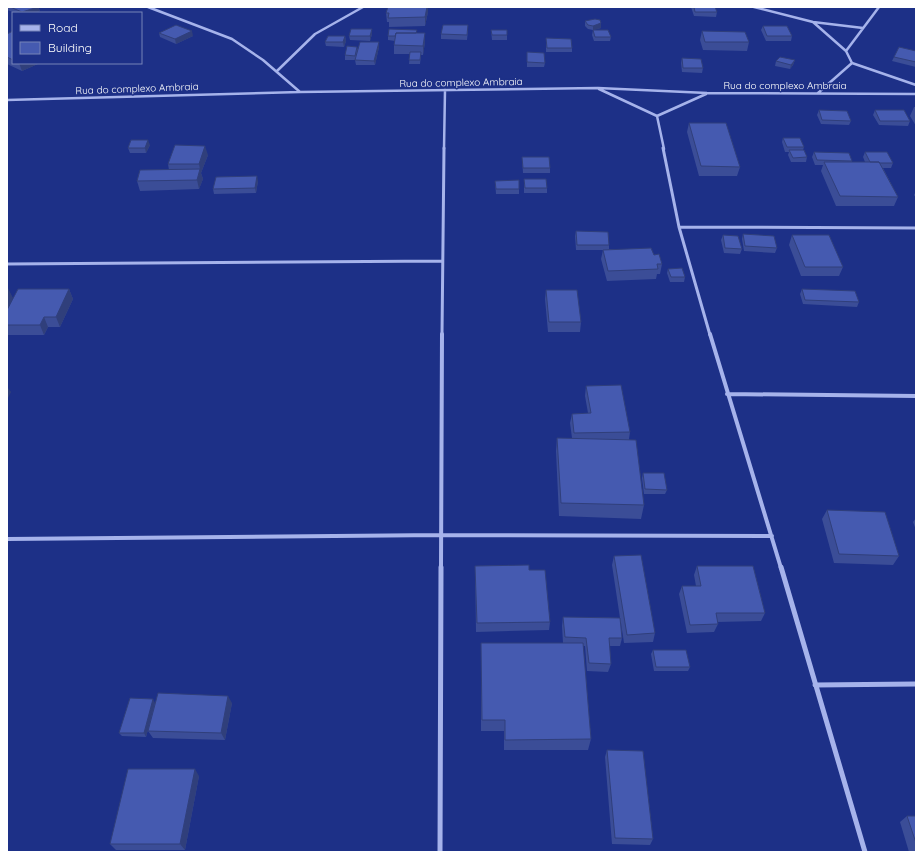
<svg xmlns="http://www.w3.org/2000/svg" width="923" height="859" viewBox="0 0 923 859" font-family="Quicksand,sans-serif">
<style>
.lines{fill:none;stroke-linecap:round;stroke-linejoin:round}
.minor-far3{stroke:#a6b3eb;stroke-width:2.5}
.minor-far2{stroke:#a6b3eb;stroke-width:3}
.minor-far1{stroke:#a6b3eb;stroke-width:4}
.minor{stroke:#a6b3eb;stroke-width:5}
.wall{fill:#3b4d97}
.shaded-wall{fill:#303f7b}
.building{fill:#455ab0;stroke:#303f7b}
.labels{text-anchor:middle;stroke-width:3;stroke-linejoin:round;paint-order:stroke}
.far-street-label{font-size:10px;fill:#fff;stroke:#1d3087}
</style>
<rect width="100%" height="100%" fill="#1d3087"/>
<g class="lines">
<path class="minor-far3" d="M148,7L232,39L263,60L300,92
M754,7L813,22L863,28
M813,22L846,51L852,63L916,85
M846,51L879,7
M277,71L315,34L363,7
M599,89L657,116
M818,93L852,63
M7,100L300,92L598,88L707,93L916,94
M657,116L664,149
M657,116L706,94
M444,149L445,90"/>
<path class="minor-far2" d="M663,148L679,227L710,335
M679,227L916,228
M7,264L442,261
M442,335L444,148"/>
<path class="minor-far1" d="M710,334L781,568
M727,394L916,396
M7,539L441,535L772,536
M441,568L442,334"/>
<path class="minor" d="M781,567L865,852
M815,685L916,684
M440,852L441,567"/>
</g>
<path class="wall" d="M7,7H38L40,11L34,13H16L7,10Z
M388,7H428V12L425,26L389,27V22H387L386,13Z
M691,7H715L717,12L716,17L694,16Z
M585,21L601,23V28L593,30L588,29L585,26Z
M763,26L792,36L791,41H766L761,30Z
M372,29V34L370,41L350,40L349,36Z
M468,30L467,40L441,39V34Z
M491,30L507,35V40H492Z
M593,30L611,37L610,41H594L592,35Z
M13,31V63H40L22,71L7,64V34Z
M702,31L749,42L747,51L703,50L700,40Z
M159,33L193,36L176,44L160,37Z
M417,33L425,42L423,55H421L420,64H409L410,54H394V45L395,41L388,40V36Z
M345,36L346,41L344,47L326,46L325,42Z
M546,38L572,48V52H546Z
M379,42V47L375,65H356L355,60H345V55L357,47L358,50Z
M916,51V67L892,61L894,57Z
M527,52L545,63L544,67H527Z
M682,58L703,68L702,73L682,72L681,63Z
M795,60L793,65L790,69L775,66L776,61Z
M914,107H916V126L910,116Z
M819,110L851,121L849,125L821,124L817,115Z
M875,110L910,121L908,126L879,125L873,115Z
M689,123L740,167L737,176H699L687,132Z
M783,138L804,147L803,150L807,157L806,162H791L788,155L789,152H785L782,142Z
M150,145L146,153H130L128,148Z
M814,152L852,161V162H865L863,157L865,152L893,163L891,168H883L898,197L894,206H836L821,171L823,165H815L812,157Z
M208,155L201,173L203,179L199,189L140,191L137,181L169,170L168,164Z
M522,157L550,168V173H523Z
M524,179L547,188V193H524Z
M258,181L256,193L214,194L213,189Z
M495,181L519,189V194H496Z
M916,191V198L914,195Z
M576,231L609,245V249L654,255L662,264L660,274H657L656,279L607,281L601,259L603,250H576L575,236Z
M743,234L777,248L775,253L744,251L742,239Z
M723,235L742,249L740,254L724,253L721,240Z
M792,235L843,267L839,276H801L789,245Z
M668,269L685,277L684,282H670L667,273Z
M69,289L73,299L60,327H48L44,335H7V310Z
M802,289L859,302L857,307L803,304L800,294Z
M546,290L581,322L580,332H548L545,299Z
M586,386L630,432L629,439L644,505L641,519L559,516L556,451L557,438H572L570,423L572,414L588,413L585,396Z
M643,473L667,490L665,494H644L642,478Z
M827,510L899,556L893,565L834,563L822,519Z
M916,518V530L913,522Z
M614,556L655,633L653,642L624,643L621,623L622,638L620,646H609L611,664L608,672L587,671L585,646H583L591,739L588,750H504V731H481V643H563L562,626L563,617L620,618L612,565Z
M475,566L529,570L550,622L549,630L476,632Z
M697,566L765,613L761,621L717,622L718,624L714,632L687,633L679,594L682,586H696L694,575Z
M653,650L690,667L688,671H654L651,654Z
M155,703H232L225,740L153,738L148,731L152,715L146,737L122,736L119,733Z
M607,750L653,839L650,845L612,844L605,757Z
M199,776L185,850H116L110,844Z
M907,816H916V852H909L900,822Z"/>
<path class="shaded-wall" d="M38,7L40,11L34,13H22V12Z
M427,7H428V12L425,26V17Z
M601,23V28L593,30V26Z
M372,29V34L370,41V36Z
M192,31L193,36L176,44L175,39Z
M425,33V42L423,55V46Z
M345,36L346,41L344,47L343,42Z
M379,42V47L375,65L374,61Z
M795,60L793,65L790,69L791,65Z
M19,63H40L22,71Z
M148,140L150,145L146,153L145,148Z
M205,146L208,155L201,173L203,179L199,189L197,180L200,170L199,164Z
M257,176L258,181L256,193L255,188Z
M8,288L13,298L7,310V291Z
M69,289L73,299L60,327L56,317Z
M44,317L48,327L44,335L40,325Z
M8,388L11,392L7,400V389Z
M228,696L232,703L225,740L221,733Z
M153,699L155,703L146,737L144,733Z
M195,769L199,776L185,850L180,844Z"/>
<path class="building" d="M10,7H38L22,12Z
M388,7H427L425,17L388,18L389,13H386Z
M694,7H715L717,12H695Z
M595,19L600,20L601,23L593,26L588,25L585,21Z
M176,25L192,31L175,39L159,33Z
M443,25H468L467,35L441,34Z
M763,26H787L792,36H767Z
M351,29H372L370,36H349Z
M389,29L417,30L416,33H396L395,36H388Z
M491,30H507V35H492Z
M593,30H608L611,37H595Z
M13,31V60L7,57V34Z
M702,31L745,32L749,42H705Z
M396,33H425L423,46L394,45Z
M328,36H345L343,42H325Z
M546,38L571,39L572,48H547Z
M360,42H379L374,61L355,60Z
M347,46L357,47L355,56L345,55Z
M899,47L916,51V62L894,57Z
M410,52H421L420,60H409Z
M527,52L544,53L545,63L527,62Z
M780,57L795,60L791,65L776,61Z
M682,58L701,59L703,68H683Z
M819,110L847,111L851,121L822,120Z
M875,110H904L910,121H880Z
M689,123H726L740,167L701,166Z
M783,138H800L804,147H787Z
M131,140H148L145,148H128Z
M175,145L205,146L199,164H168Z
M789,150H804L807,157L793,158Z
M814,152L849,153L852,161L817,160Z
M865,152H887L893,163H880L879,162H870Z
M522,157H549L550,168H523Z
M824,162H879L898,197L840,196Z
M200,169L197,180L137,181L140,170Z
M257,176L255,188L213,189L216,177Z
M524,179H546L547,188H525Z
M519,180V189H496L495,181Z
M576,231L608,232L609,245H577Z
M743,234L774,236L777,248L745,246Z
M723,235L738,236L742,249L725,248Z
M792,235H829L843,267H805Z
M651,248L654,255L659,254L662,264H657L658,269L608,271L603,250Z
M682,268L685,277H671L668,269Z
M18,289H69L56,317H44L40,325H7V310Z
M802,289L855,291L859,302L805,300Z
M546,290H577L581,322H549Z
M621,385L630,432L574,433L572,414L591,413L586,386Z
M557,438L636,440L644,505L561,503Z
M643,473H664L667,490L645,489Z
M827,510L885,512L899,556L839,554Z
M641,555L655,633L627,635L614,556Z
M529,565V570H545L550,622L477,623L475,566Z
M697,566H753L765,613H716L718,624L690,625L682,586H701Z
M563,617L620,618L622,638H609L611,664L589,663L586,638L565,637Z
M481,643H583L591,739L505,740V720H482Z
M653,650H686L690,667H656Z
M158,693L228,696L221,733L148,731Z
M130,698L153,699L144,733H119Z
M607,750L643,751L653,839L615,838Z
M128,769H195L180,844H110Z
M907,816H916V843Z"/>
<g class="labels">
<g class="far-street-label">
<text transform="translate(461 82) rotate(-1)" y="4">Rua do complexo Ambraia</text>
<text x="785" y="89">Rua do complexo Ambraia</text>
<text transform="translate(137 88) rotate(-2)" y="4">Rua do complexo Ambraia</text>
</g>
</g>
<rect width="923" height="859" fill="none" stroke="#ffffff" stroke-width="16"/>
<rect x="12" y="12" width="130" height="52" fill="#1d3087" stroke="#7783b7"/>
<rect x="20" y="25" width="20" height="6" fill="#a6b3eb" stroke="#7783b7"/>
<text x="48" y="32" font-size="12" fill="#ffffff">Road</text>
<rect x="20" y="42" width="20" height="12" fill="#455ab0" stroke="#7783b7"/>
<text x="48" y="52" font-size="12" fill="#ffffff">Building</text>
</svg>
